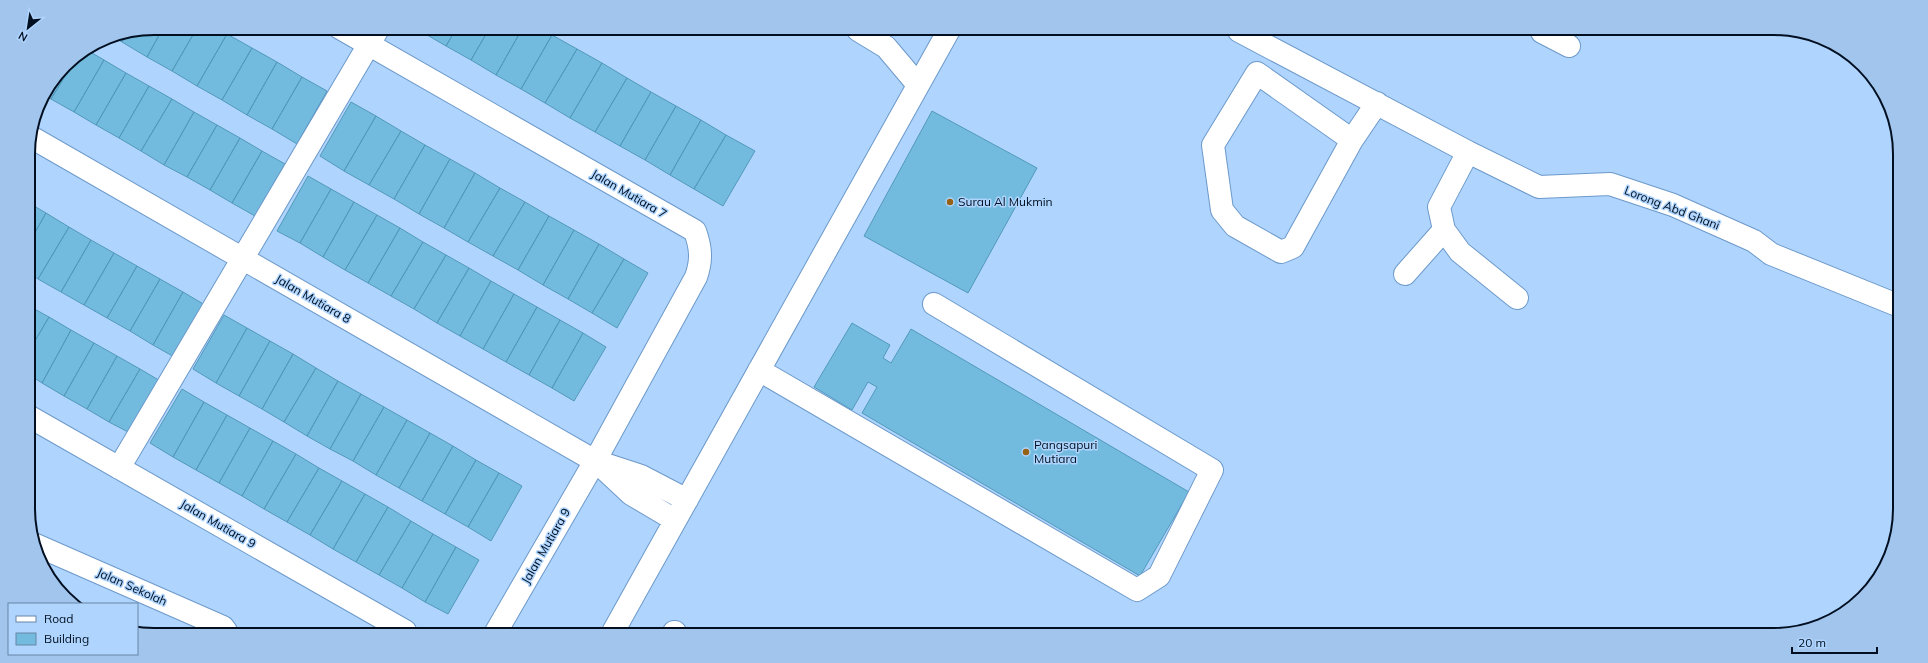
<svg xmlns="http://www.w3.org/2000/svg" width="1928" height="663" viewBox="0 0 1928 663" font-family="Mulish,sans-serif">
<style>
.building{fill:#73bbde;stroke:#5299bc}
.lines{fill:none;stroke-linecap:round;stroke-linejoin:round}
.minor-casing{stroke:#6c99ca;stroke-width:24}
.minor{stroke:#fff;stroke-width:22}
.poi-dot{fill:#966216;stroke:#afd5fe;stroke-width:1.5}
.labels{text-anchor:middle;stroke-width:3;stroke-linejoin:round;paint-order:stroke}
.street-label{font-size:12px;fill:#010f21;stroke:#afd5fe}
.poi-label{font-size:12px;fill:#010f21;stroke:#afd5fe;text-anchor:start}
.rim{fill:none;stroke:#010f21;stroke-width:2}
</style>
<rect width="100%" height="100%" fill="#afd5fe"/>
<path class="building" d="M154,28H163L147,57L122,42L127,33Z
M163,28H197L172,71L147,57Z
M197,28H218L227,34L197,86L172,71Z
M423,29H456L446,46L422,32Z
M456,29H489L471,60L446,46Z
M489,29H522L496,75L471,60Z
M522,29H543L552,35L521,89L496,75Z
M127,33L122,42L111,36Z
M227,34L252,48L222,100L197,86Z
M552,35L577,49L545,103L521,89Z
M252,48L277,62L247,115L222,100Z
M577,49L602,63L570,118L545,103Z
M87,50L104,60L74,112L51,99L76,58Z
M76,58L51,99L43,95L65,65Z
M104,60L126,73L96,125L74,112Z
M277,62L302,77L272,129L247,115Z
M602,63L627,78L595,132L570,118Z
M126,73L149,86L119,138L96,125Z
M302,77L327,91L297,144L272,129Z
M627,78L651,92L620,146L595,132Z
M149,86L172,99L141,151L119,138Z
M651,92L676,106L645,160L620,146Z
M172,99L194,112L164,165L141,151Z
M351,102L376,116L344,171L320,156Z
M676,106L701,120L670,175L645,160Z
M932,111L1037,168L968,293L864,236Z
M194,112L217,125L187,177L164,165Z
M376,116L401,131L369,185L344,171Z
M701,120L726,135L694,189L670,175Z
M217,125L240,138L210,190L187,177Z
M401,131L425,145L394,199L369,185Z
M726,135L755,151L723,206L694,189Z
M240,138L262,151L232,203L210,190Z
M425,145L450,159L419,214L394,199Z
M262,151L285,164L255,216L232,203Z
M450,159L475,173L444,228L419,214Z
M475,173L500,188L468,242L444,228Z
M308,176L331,189L300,243L277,231Z
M500,188L525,202L493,256L468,242Z
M331,189L354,202L323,257L300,243Z
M354,202L377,215L345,270L323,257Z
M525,202L549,216L518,270L493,256Z
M29,203L46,213L29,243Z
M46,213L69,227L38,279L29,273V243Z
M377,215L400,228L368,283L345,270Z
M549,216L574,230L543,285L518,270Z
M69,227L91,240L61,292L38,279Z
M400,228L423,242L391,296L368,283Z
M574,230L599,244L568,299L543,285Z
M91,240L114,253L84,305L61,292Z
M423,242L446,255L414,309L391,296Z
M599,244L624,259L592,313L568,299Z
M114,253L137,266L107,318L84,305Z
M446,255L469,268L437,323L414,309Z
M624,259L648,273L617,328L592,313Z
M137,266L160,279L130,331L107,318Z
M469,268L491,281L460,336L437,323Z
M160,279L183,292L153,345L130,331Z
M491,281L514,294L483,349L460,336Z
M183,292L205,305L176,358L153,345Z
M514,294L537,307L506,362L483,349Z
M29,306L49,317L29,351Z
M537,307L560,320L529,375L506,362Z
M224,315L247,328L216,383L193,369Z
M49,317L71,330L42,383L30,375L29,351Z
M560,320L583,333L552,388L529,375Z
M852,323L890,345L883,358L891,363L911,329L1189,492L1140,576L862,413L877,387L868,382L852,410L814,387Z
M247,328L270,341L239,396L216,383Z
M71,330L94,343L64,396L42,383Z
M583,333L606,347L574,401L552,388Z
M270,341L293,354L262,409L239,396Z
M94,343L117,356L87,409L64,396Z
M293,354L316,368L284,422L262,409Z
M117,356L140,369L109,422L87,409Z
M316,368L338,381L307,436L284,422Z
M140,369L162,382L132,434L109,422Z
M338,381L361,394L330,449L307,436Z
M182,389L204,402L173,457L150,443Z
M361,394L384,407L353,461L330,449Z
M204,402L227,415L196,470L173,457Z
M384,407L407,420L376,475L353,461Z
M227,415L250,428L219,483L196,470Z
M407,420L430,433L399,488L376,475Z
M250,428L273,441L242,496L219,483Z
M430,433L453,446L422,501L399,488Z
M273,441L296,454L264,509L242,496Z
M453,446L476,460L445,514L422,501Z
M296,454L319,468L287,522L264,509Z
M476,460L499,473L468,527L445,514Z
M319,468L342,481L310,535L287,522Z
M499,473L522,486L491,541L468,527Z
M342,481L365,494L333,549L310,535Z
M365,494L388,507L356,562L333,549Z
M388,507L411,521L379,575L356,562Z
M411,521L433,534L402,588L379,575Z
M433,534L456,547L425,602L402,588Z
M456,547L479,560L448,614L425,602Z"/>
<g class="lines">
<g class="minor-casing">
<path id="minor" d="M340,28L695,231C701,248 702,260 696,277L595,461L496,632
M858,30L886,47L918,85
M1239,31L1468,152L1539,187L1610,184L1673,205L1754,241L1771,254L1897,305
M1542,32L1569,46
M31,137L595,461L641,476L687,500
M1352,140L1257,73L1213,145L1222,210L1235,226L1281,252L1293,247L1352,140L1377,103
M1468,152L1439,207L1444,230L1460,252L1517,298
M1405,274L1444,230
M759,370L1137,590L1159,576L1212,470L934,304
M30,417L405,631
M600,465L631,494L675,520
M119,468L378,29
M36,545L223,627L226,631
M613,632L949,30
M674,632H675"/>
</g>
<use href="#minor" class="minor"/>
</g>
<g class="poi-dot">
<circle cx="950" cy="202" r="4"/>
<circle cx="1026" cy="452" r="4"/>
</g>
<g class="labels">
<g class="street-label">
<text transform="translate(629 194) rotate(30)" y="4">Jalan Mutiara 7</text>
<text transform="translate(1672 208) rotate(21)" y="4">Lorong Abd Ghani</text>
<text transform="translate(313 299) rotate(30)" y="4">Jalan Mutiara 8</text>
<text transform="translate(218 524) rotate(30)" y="4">Jalan Mutiara 9</text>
<text transform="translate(546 546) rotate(-60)" y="4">Jalan Mutiara 9</text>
<text transform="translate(132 587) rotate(24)" y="4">Jalan Sekolah</text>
</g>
<g class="poi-label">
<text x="958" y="206">Surau Al Mukmin</text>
<text x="1034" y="449">Pangsapuri<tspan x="1034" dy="14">Mutiara</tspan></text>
</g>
</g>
<path d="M0 0H1928V663H0ZM154 35H1774A119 119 0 0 1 1893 154V509A119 119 0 0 1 1774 628H154A119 119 0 0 1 35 509V154A119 119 0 0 1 154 35Z" fill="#a1c5ec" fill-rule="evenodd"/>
<path class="rim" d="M154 35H1774A119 119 0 0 1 1893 154V509A119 119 0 0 1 1774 628H154A119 119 0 0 1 35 509V154A119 119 0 0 1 154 35Z"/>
<rect x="8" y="603" width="130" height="52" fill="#afd5fe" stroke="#6986a6"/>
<rect x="16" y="616" width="20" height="6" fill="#ffffff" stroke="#6986a6"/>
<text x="44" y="623" font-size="12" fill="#010f21">Road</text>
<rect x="16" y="633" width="20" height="12" fill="#73bbde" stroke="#6986a6"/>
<text x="44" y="643" font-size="12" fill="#010f21">Building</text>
<g transform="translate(28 28) rotate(210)" stroke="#afd5fe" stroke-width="3" paint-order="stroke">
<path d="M0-3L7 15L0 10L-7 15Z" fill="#010f21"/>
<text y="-6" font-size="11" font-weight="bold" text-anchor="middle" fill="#010f21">N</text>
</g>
<path d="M1792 647v6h85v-6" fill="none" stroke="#010f21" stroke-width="2"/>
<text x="1798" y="647" font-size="12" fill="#010f21" stroke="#afd5fe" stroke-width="3" paint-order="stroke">20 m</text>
</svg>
